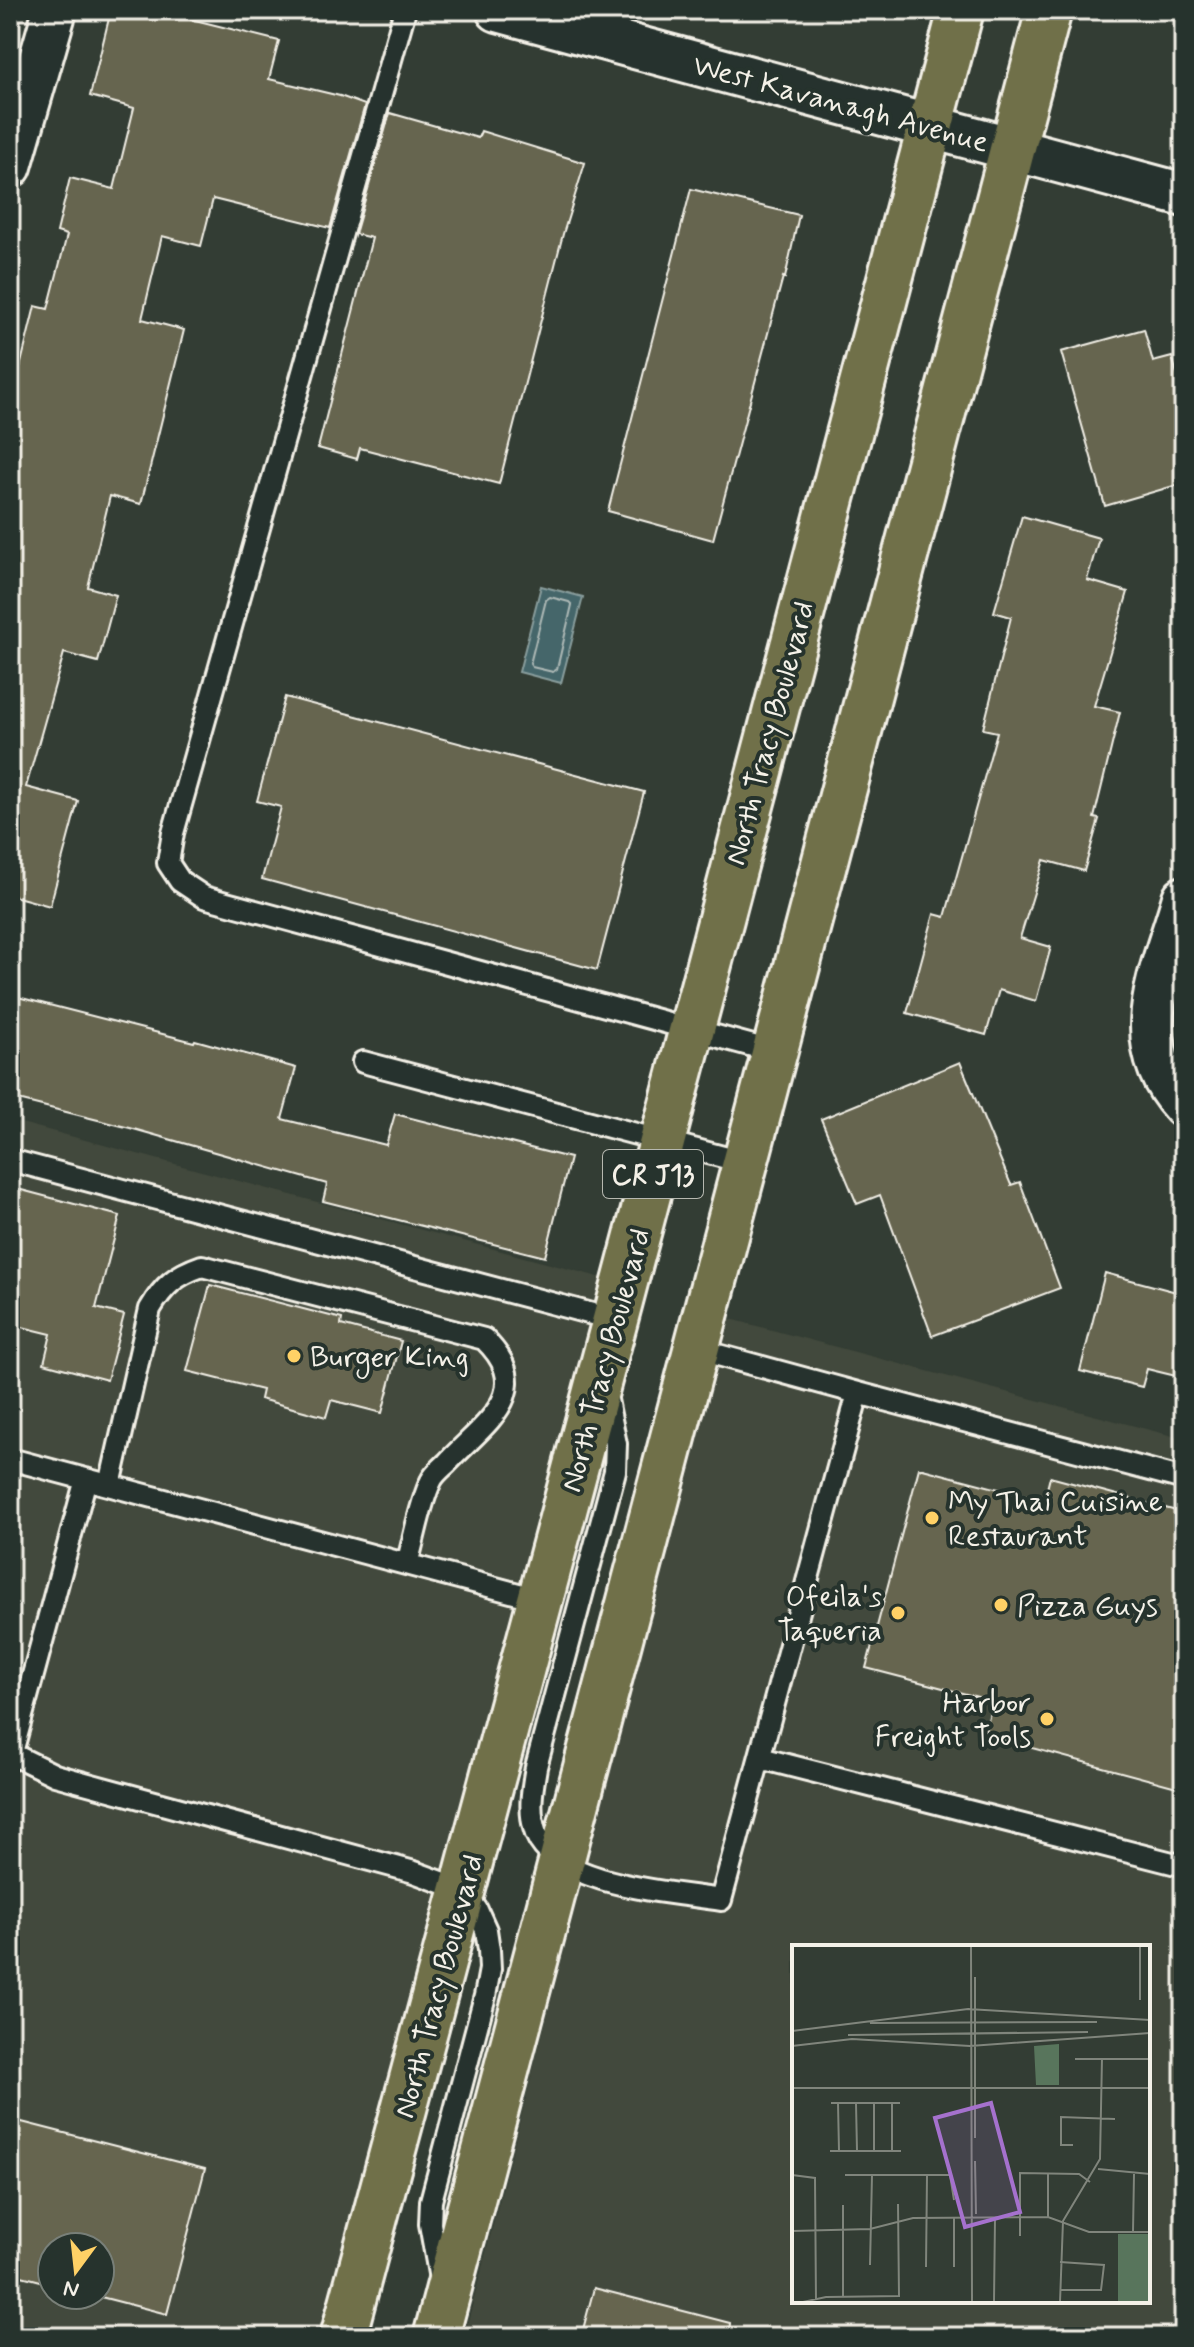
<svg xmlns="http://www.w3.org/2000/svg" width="1194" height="2347" viewBox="0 0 1194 2347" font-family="Mynerve,sans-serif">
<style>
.built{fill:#42493c;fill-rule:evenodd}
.water{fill:#44666b;stroke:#8a9e9d;stroke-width:2}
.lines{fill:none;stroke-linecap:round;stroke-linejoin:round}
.shore{stroke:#aeb9b6;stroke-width:2}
.building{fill:#666550;stroke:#f4f1e8;stroke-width:2}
.lane-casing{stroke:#f4f1e8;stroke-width:26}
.street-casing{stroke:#f4f1e8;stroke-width:48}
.primary-casing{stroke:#f4f1e8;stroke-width:50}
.lane{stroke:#26332d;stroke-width:20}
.street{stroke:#26332d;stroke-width:42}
.primary{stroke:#70704a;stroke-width:44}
.poi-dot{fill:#ffd166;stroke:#26332d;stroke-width:3}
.labels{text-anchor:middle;stroke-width:8;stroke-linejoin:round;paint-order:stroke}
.shield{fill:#26332d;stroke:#b6b8b0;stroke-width:2}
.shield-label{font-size:28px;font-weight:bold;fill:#f4f1e8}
.street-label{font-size:30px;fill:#f4f1e8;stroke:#26332d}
.poi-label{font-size:30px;fill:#f4f1e8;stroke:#26332d;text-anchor:start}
.inset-road{fill:none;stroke:#80857c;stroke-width:2}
.view{fill:#a571cd;fill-opacity:0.15;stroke:#a571cd;stroke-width:4}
.inset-edge{fill:none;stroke:#f4f1e8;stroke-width:4}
</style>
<rect width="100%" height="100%" fill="#333d34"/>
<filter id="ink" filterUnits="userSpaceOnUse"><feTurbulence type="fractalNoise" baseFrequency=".0125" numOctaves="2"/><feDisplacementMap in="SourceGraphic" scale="16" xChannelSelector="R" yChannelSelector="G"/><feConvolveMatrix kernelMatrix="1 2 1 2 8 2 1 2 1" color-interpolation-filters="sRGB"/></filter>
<g filter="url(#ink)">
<path class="built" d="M10,1120L610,1280L328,2337H10ZM52,2247H100V2295H52Z
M727,1318L1184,1439V2337H464ZM794,1947H1148V2301H794Z"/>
<path class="water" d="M541,586L583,597L561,683L519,672Z"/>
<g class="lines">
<path class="shore" d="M550,597L569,602L572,605L557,669L553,672L532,667L530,664L546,600Z"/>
</g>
<path class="building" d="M111,10H155L279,41L269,79L340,96L365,105L330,228L213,199L201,246L162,236L142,319L184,330L141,504L110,496L88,587L116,595L98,662L64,653L26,787L78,801L50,906L10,895V408L35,306L48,309L67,235L57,232L70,178L114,189L134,108L90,96Z
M390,113L478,138L481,131L585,163L563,234L499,484L360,448L357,459L318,448L372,238L355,234Z
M691,189L799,215L785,278L783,277L713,540L608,511Z
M1144,329L1153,362L1172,357L1184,397V483L1105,506L1061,352Z
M1022,516L1099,538L1087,580L1128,592L1094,706L1120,712L1094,818L1099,819L1084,871L1044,860L1020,938L1051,947L1036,1001L999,990L986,1035L907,1013L934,914L945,917L997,732L983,729L1011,617L994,612Z
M285,697L644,792L597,970L262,879L281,807L257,801Z
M10,995L194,1042L195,1040L296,1068L282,1119L386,1145L395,1114L570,1158L545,1257L323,1201L327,1184L130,1128L10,1098Z
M960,1062L1011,1185L1020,1182L1060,1288L932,1336L880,1195L857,1204L821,1119Z
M10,1187L120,1216L96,1308L124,1315L107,1380L44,1363L51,1334L10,1324Z
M1105,1273L1184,1294V1378L1147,1369L1142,1387L1080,1371Z
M210,1285L342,1319L341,1325L401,1341L382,1413L331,1400L326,1417L260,1399L262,1390L187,1371Z
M919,1468L1044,1501L1050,1477L1184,1513V1789L984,1735L993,1701L866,1668Z
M10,2119L205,2169L167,2314L93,2295H100V2247H52V2284L10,2273Z
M594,2288L730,2323L729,2337H581Z"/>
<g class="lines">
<g class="lane-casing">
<path id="lane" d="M405,10L173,833L168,863L180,881L204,897L775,1052
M363,1062L746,1163
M10,1160L615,1320
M696,1349L858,1393
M606,1395L616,1444L615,1471L536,1767C532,1790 528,1812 536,1834C557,1886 673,1892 721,1900L858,1393L1184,1479
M10,1459L541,1600
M110,1485L150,1309C164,1285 176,1275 202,1266L484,1339C539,1392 483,1424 447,1463C442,1468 434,1474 431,1481C420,1503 414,1540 407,1564
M12,1754L55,1775L414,1872L463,1890L477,1910L486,1930L489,1950L490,1969L485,1996L431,2201L430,2224L440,2279
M760,1758L1184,1866
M10,1760L86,1479"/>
</g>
<g class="street-casing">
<path id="street" d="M498,10L1184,195
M10,166L55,10
M1184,898C1163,972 1124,1041 1184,1106"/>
</g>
<g class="primary-casing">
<path id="primary" d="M343,2337L615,1320L961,10
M436,2337L1049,10"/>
</g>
<use href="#lane" class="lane"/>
<use href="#street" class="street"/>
<use href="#primary" class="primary"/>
</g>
</g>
<g class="poi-dot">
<circle cx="294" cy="1356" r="8"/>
<circle cx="932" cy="1518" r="8"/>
<circle cx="1001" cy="1605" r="8"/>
<circle cx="898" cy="1613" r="8"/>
<circle cx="1047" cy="1719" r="8"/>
</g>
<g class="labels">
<rect class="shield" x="603" y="1150" width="100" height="48" rx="6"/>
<g class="shield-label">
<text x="653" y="1184">CR J13</text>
</g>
<g class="street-label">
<text transform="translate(841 103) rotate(15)" y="10">West Kavanagh Avenue</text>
<text transform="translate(769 733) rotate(-75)" y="10">North Tracy Boulevard</text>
<text transform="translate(605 1360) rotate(-75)" y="10">North Tracy Boulevard</text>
<text transform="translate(438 1986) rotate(-75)" y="10">North Tracy Boulevard</text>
</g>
<g class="poi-label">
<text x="310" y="1366">Burger King</text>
<text x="948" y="1511">My Thai Cuisine<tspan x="948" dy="34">Restaurant</tspan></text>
<text x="882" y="1606" text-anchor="end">Ofeila's<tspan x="882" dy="34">Taqueria</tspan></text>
<text x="1017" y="1615">Pizza Guys</text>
<text x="1031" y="1712" text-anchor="end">Harbor<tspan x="1031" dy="34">Freight Tools</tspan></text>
</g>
</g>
<g transform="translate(792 1945)">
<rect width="358" height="358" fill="#333d34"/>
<path d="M267,99V140H244L242,101ZM326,289H358V357H326Z" fill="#58755c"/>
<path class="inset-road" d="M179,1L180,357M348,1V55M183,32V193M78,78L305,77M0,86L176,64L358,75M56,90L296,87M0,101L60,94L178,101L358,88M283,114H358M0,143H358M39,158H108M46,158L47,206M64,158L65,206M82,158V206M100,158V206M281,200H269V172L323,174M38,206H109M183,216L184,269M306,224L358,229M256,229V272M0,230L23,233L24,357M53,230H158L162,255M51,260V351M162,273V322M0,286L78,284L121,273L256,272L297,287H358M341,287L342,229M228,291V228L287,229L298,237M268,317L312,320L309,345H268M78,320L80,230M134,322L135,230M11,357L34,352L107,351L106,259M202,357L203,273M268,357L271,276L308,214L310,113"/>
<path class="view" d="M199,158L228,267L173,282L143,173Z"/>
<rect width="358" height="358" class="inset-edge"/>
</g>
<rect width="1194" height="2347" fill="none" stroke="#26332d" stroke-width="40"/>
<rect x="20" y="20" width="1154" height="2307" fill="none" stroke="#f4f1e8" stroke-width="3" filter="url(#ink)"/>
<g transform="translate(76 2271) rotate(195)"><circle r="38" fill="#26332d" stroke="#787f78" stroke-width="2"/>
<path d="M0-6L14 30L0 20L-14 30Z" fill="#ffd166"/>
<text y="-12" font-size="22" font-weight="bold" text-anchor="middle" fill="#f4f1e8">N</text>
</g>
</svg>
